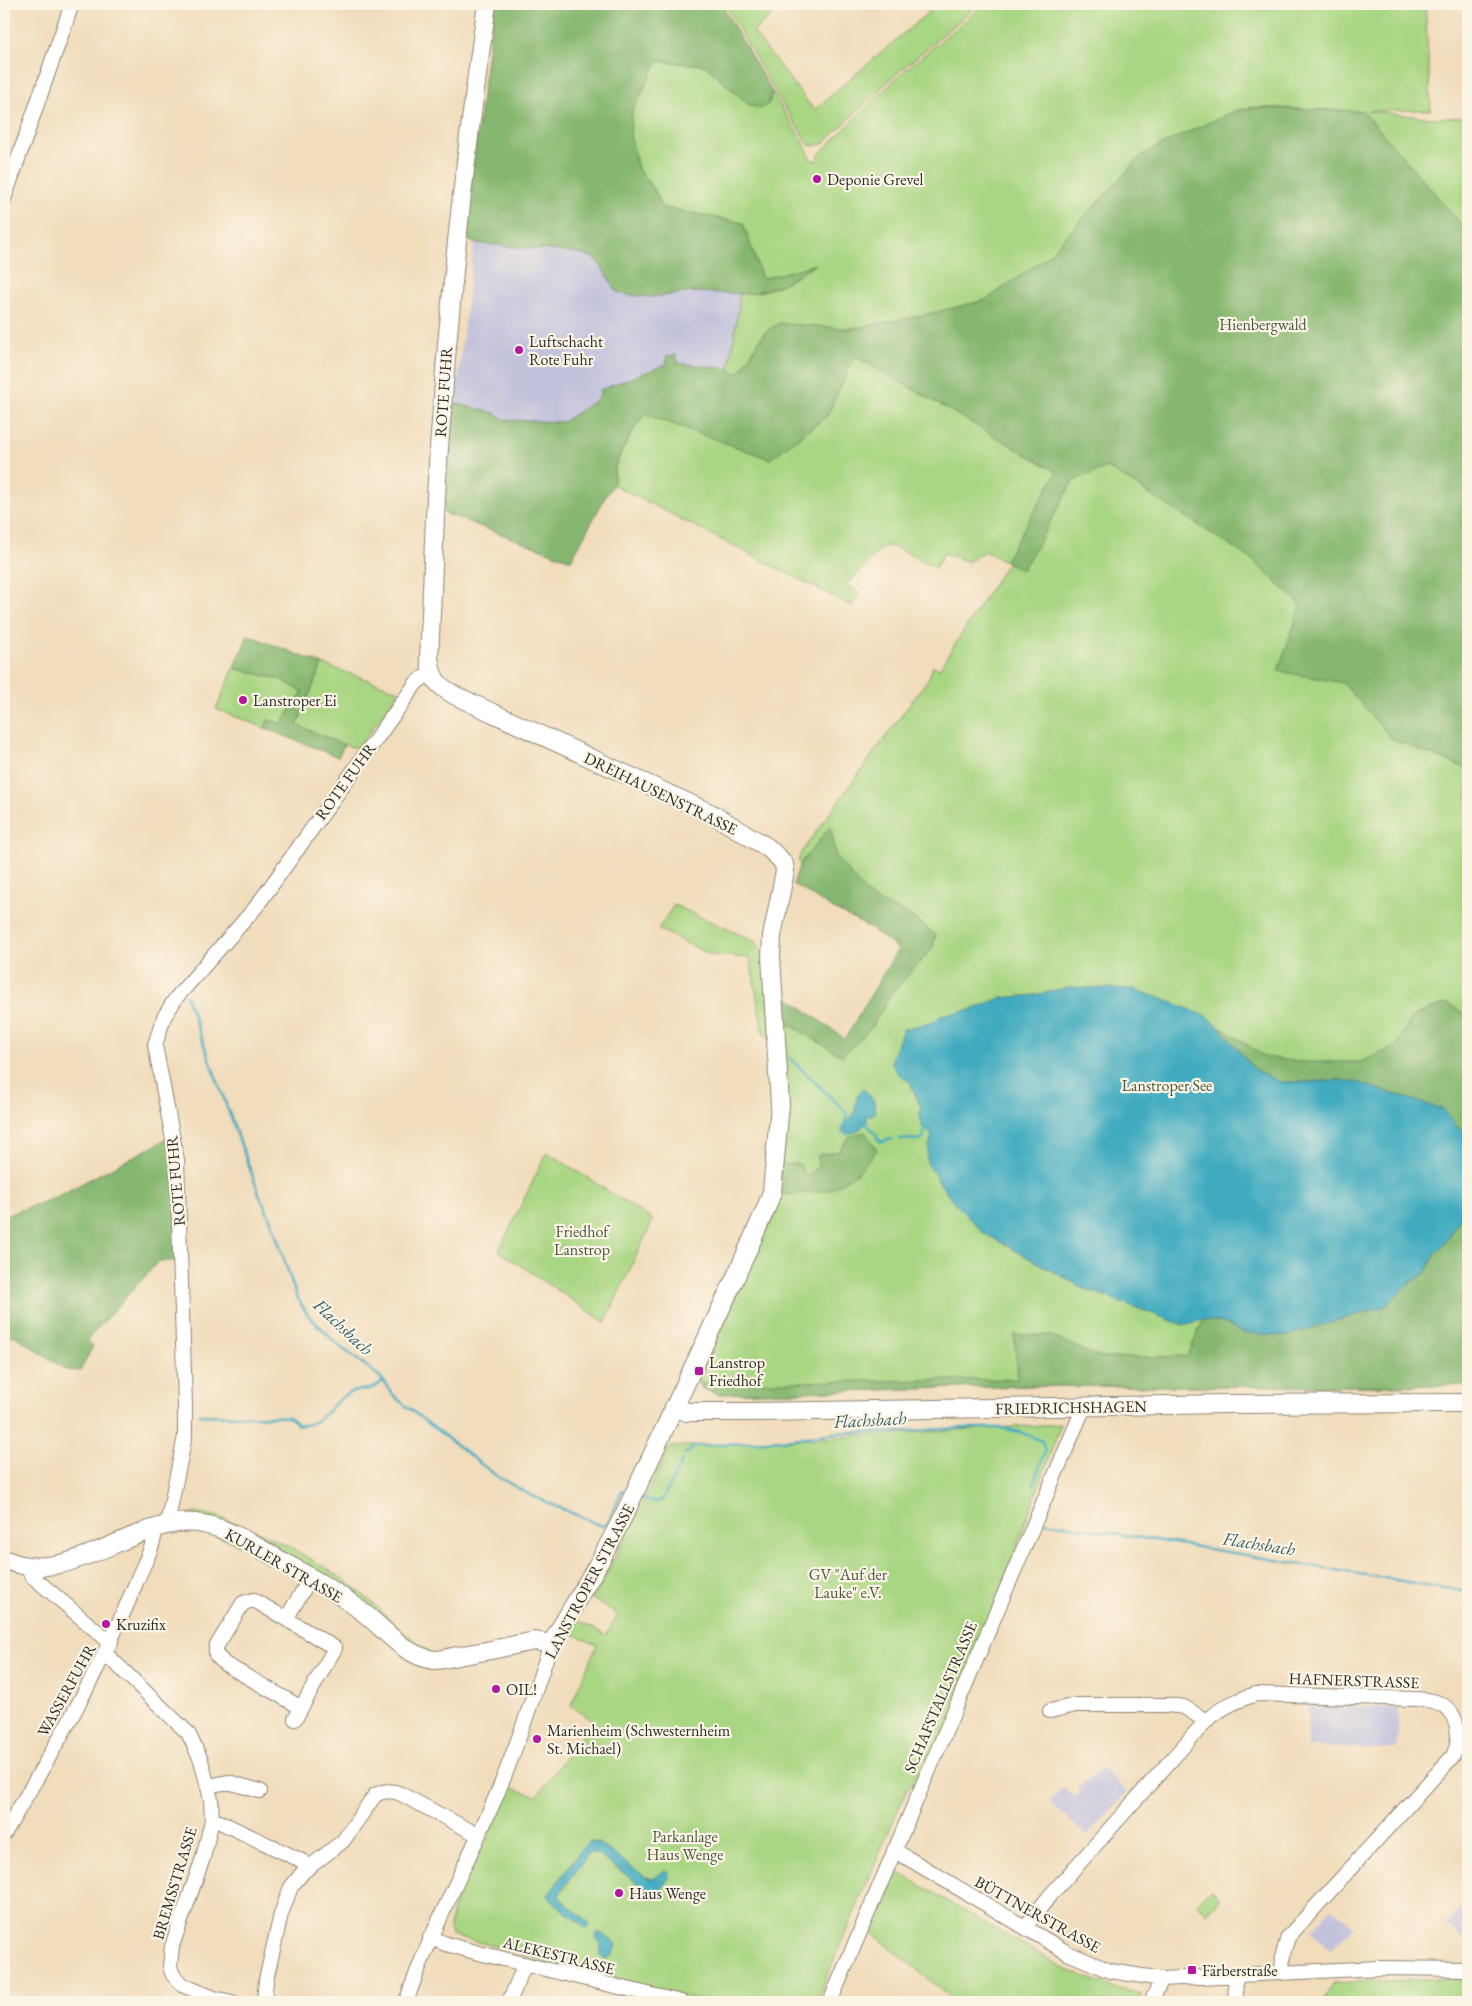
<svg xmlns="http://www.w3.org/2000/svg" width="1472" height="2006" viewBox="0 0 1472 2006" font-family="'EB Garamond',serif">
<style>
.industrial{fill:#c2c2dc}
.green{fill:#a9d682;stroke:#6a8056;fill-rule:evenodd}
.forest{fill:#86b770;stroke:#58714e}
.water{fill:#41abc0;stroke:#366b76}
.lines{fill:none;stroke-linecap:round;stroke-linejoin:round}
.stream{stroke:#41abc0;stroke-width:2.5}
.minor-casing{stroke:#8e8473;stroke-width:16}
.major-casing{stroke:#8e8473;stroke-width:20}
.minor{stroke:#fff;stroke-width:14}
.major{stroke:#fff;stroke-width:18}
.poi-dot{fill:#b5179e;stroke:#fcf5e5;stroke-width:2}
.labels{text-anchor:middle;stroke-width:4.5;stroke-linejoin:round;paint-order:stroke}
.poi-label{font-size:16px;fill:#2b2b2b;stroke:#fcf5e5;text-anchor:start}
.park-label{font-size:16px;fill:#4a5641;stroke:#fcf5e5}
.street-label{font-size:16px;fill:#2b2b2b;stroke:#fcf5e5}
.water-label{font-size:18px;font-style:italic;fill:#345e67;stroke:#fcf5e5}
</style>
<rect width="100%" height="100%" fill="#fcf5e5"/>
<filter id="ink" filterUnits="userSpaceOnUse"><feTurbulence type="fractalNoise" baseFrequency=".02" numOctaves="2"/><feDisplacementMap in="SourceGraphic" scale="10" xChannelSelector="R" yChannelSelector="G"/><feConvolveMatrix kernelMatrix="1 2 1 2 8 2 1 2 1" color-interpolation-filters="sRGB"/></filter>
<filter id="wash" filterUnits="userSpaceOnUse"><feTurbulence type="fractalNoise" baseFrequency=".0096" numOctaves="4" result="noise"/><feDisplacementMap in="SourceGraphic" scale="20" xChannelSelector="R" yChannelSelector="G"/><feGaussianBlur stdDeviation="1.12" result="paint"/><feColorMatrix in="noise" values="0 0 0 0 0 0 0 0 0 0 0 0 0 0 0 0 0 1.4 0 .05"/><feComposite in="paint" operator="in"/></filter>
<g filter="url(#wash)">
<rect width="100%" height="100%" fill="#f1dcbb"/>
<path class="industrial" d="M474,243L579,253L593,258L626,295L651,297L711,291L739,293V306L729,369L678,363L666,356L667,364L643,372L600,396L563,422L505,420L494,413L455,403Z
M1308,1705L1399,1708L1397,1749L1308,1747Z
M1102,1768L1127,1792L1087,1836L1049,1802L1063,1787L1075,1797L1080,1792L1077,1789Z
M1465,1904L1468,1907V1942L1447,1924Z
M1332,1908L1353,1927L1331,1950L1311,1932Z"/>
<path class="green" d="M725,4H785L753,32L814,110L938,4H979L894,76L823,144L812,146L808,144L775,92Z
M985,4H1425L1431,110L1367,111L1432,118L1468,117V1384L1379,1386H1026L718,1394L703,1389L696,1380L776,1209L779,1189V991L837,1054L906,938L798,861L802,851L929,678L933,666L939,669L1015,551L1012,549L1005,561L985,551L968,562L944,553L935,568L895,547L884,546L846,585L860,593L852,606L614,485L615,466L634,429L645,413L770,459L864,327L764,333L742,369L737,374L729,369L739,306V293C767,295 791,281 814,265L762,279L743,223L661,207L657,194L638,169L630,135L632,111L657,61L705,65L749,105L769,103L772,92L807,149L810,159L816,161L820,153L903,72ZM1253,107L1362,111L1373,123L961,312L874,325L924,315L986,300L1047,257L1142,155L1235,111Z
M322,664L400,691L358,748L344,745L297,725Z
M234,668L282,680L303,692L281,724L268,720L265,728L216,709Z
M674,905L756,942L766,956L771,1041L763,1033L750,958L711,955L658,929Z
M547,1152L653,1220L605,1322L499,1251Z
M1061,1424L981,1645L938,1746L906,1791L816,2002H709L571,1971L501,1948L451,1935C443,1907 495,1815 509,1787L537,1796L593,1721L571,1705L597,1645L567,1631L575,1619L606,1635L618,1615L591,1598L600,1587L670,1447Z
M198,1513C244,1518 321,1562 359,1591C374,1603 386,1617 401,1630C413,1640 426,1647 435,1660L295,1568L169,1516Z
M887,1866L1067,1970L1118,1989L1142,1994L1137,2002H956L864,1926Z
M1211,1889L1220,1899L1207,1913L1197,1903Z
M1462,1978L1464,2002H1323L1333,1983Z"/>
<path class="forest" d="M494,4H721L772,92L769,103L761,109L749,105L705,65L658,61L632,111L630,135L638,169L657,194L661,207L743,223L762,279L816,264L781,285L750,294L693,292L651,297L626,295L616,291L602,267L593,258L579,253L474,243L468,240L465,228Z
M1252,108L1363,111L1468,232V769L1392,739L1343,683L1278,671L1301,605L1250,558L1107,467L1073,481L1037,546L1022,570L1005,561L1057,472L855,356L827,416L770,459L645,414C634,429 622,447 615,465C611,479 619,479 607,494L571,560L444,513L455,403L494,413L506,420L563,422L596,400L600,396V390L667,364L666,356L676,355L678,363L729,369L737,373L742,369L764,333L779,323L851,329L924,315L986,300L1047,257L1142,155L1171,140L1232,112Z
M248,635L322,664L297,725L344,745L338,757L265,728L268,720L281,724L303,692L282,680L234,668Z
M831,826L836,857L870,897L912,917L936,935L932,949L892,993L871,1028L842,1056L780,1019L779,991L845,1039L898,949L872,929L830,907L793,884L800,864Z
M1447,1003L1468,1016V1136L1455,1125L1444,1110L1340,1080L1311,1082H1279L1253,1068L1219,1026L1265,1057L1299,1062H1360L1395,1047L1413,1016Z
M865,1132L877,1150L857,1173L831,1190L778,1196L781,1164H800L805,1176L818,1167V1155L839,1151L849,1137Z
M173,1136L181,1261H159L87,1340L93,1346L80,1371L66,1370L14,1335L4,1341V1216L52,1199Z
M1468,1205V1385L1379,1386H1026L718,1394L703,1389L699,1383L1018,1379L1014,1335H1049L1101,1358L1188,1356L1203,1320L1224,1323L1244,1333L1386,1306L1408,1284L1426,1272L1436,1253L1444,1245Z"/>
<path class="water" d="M1070,987L1133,989L1171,1002L1206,1016L1219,1026L1253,1068L1279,1082H1311L1340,1080L1356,1082L1444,1110L1455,1125L1468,1136V1205L1444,1245L1436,1253L1426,1273L1408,1284L1386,1306L1286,1336L1244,1333L1224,1323L1203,1320L1183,1325L1083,1288L982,1232L947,1194L927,1163V1154L932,1135L922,1127L920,1117L921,1108L910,1082L898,1074L891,1062L903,1029L934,1022L941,1015L971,1010L1000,998L1035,995Z
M863,1088L874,1101L875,1113L871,1117L868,1115L866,1117L868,1121C862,1127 859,1132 850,1134L845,1131V1125L854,1113L857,1097Z
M589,1841L598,1843L646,1877L653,1879L665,1870L669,1872V1878L659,1893L654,1895L597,1854L589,1853L559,1895L562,1900L590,1924L587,1929L552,1901L548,1895L584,1846Z
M597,1933H601L617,1944L612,1955L605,1961L600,1956L601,1944L596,1937Z"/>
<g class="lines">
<path class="stream" d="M186,996L260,1196L272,1223L296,1295L307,1314L338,1345L374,1372L382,1379L393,1395L407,1407L498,1477L530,1495L602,1526L608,1523L622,1491L625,1490
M790,1058L848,1114L842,1130L844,1133L848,1134
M866,1123L876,1134L877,1138L881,1142L892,1139
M899,1139L920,1140L924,1137V1130
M199,1415L289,1417L298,1425C322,1427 329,1404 347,1394C355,1390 362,1390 370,1389C375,1388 379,1384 383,1381
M685,1454L694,1447L698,1446L792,1439L835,1433L891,1432L961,1428H1001L1020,1432L1042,1441L1045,1451L1034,1482V1485
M639,1498L656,1502L662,1500L682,1461
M1046,1522L1468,1592"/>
</g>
</g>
<g filter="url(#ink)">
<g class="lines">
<g class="minor-casing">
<path id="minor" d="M4,199L72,4
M167,1524L185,1436V1404L177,1160L155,1045L164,1017L176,998L256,907L417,682L431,672
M25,1565L33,1577L111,1643
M286,1619L254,1600L243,1603L216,1647V1655L225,1664L300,1707
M106,1654L188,1733L201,1760L211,1799L212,1820L203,1858L172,1946L170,1967L173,1975L182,1985L214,1998L232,2002
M1050,1711L1076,1705H1168L1184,1707L1206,1721
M295,1719L335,1648L286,1619L311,1577
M208,1786L228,1782L260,1791
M212,1820L220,1822L302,1861L309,1867
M4,1834C53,1751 102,1668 138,1578C144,1563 155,1545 155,1528
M894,1850L1068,1953L1110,1971L1162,1979L1378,1968L1468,1969
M1025,1927L1048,1898L1206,1721C1221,1707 1237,1700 1256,1694L1416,1699C1423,1700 1430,1700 1436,1702C1459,1710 1462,1737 1453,1756L1288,1937L1283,1954L1282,1973
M430,1937L446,1944L479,1953L681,2002
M1235,1974L1236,2002
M264,2002L266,1980L281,1914L291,1887L303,1872L343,1841L375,1795C384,1790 392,1790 401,1794L478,1835
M406,2002C431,1930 467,1864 497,1794C518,1745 534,1694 551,1644
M509,2002L525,1964
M830,2002L1084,1407
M1151,2002L1162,1979"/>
</g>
<g class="major-casing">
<path id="major" d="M674,1407L687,1412H749L1227,1404L1468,1403
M4,1559C70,1591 138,1511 203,1524C229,1529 252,1544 275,1557C305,1574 336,1591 364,1613C386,1630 405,1657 435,1660C442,1660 451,1657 458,1656C484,1652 509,1646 535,1641L551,1644L601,1559L624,1515L737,1274L766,1208L772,1192L780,1105L771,957L772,936L785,871L784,864L780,859L767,847L712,814L456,696C436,685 432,679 429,657C433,583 434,509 440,435C450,291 466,146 487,4"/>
</g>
<use href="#minor" class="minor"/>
<use href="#major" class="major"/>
</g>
</g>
<g class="poi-dot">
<circle cx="817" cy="179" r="5"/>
<circle cx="519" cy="350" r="5"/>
<circle cx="243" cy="700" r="5"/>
<rect x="694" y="1366" width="10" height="10" rx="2.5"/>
<circle cx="106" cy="1624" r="5"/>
<circle cx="496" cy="1689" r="5"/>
<circle cx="537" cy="1739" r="5"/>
<circle cx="619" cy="1893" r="5"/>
<rect x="1187" y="1965" width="10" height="10" rx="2.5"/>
</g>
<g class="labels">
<g class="poi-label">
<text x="827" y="185">Deponie Grevel</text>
<text x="529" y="347">Luftschacht<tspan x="529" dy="18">Rote Fuhr</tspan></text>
<text x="253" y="706">Lanstroper Ei</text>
<text x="709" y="1368">Lanstrop<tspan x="709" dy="18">Friedhof</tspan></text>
<text x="116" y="1630">Kruzifix</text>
<text x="506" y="1695">OIL!</text>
<text x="547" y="1736">Marienheim (Schwesternheim<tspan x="547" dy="18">St. Michael)</tspan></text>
<text x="629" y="1899">Haus Wenge</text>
<text x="1202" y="1976">Färberstraße</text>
</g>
<g class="park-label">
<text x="1263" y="330">Hienbergwald</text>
<text x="1167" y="1091">Lanstroper See</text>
<text x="582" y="1237">Friedhof<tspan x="582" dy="18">Lanstrop</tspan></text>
<text x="848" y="1580">GV "Auf der<tspan x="848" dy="18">Lauke" e.V.</tspan></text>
<text x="685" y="1842">Parkanlage<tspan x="685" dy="18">Haus Wenge</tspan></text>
</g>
<g class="street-label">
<text transform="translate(443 392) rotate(-86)" y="6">ROTE FUHR</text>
<text transform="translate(345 781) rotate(-54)" y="6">ROTE FUHR</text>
<text transform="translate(661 793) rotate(26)" y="6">DREIHAUSENSTRASSE</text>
<text transform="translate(175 1181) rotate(-95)" y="6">ROTE FUHR</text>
<text transform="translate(1071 1407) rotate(-1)" y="6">FRIEDRICHSHAGEN</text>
<text transform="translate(284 1565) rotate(30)" y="6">KURLER STRASSE</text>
<text transform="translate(589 1581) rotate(-62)" y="6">LANSTROPER STRASSE</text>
<text transform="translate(1354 1680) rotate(2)" y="6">HAFNERSTRASSE</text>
<text transform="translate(66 1690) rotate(-61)" y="6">WASSERFUHR</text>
<text transform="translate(940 1697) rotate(-67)" y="6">SCHAFSTALLSTRASSE</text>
<text transform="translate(174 1883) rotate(-73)" y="6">BREMSSTRASSE</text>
<text transform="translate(1038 1914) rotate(29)" y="6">BÜTTNERSTRASSE</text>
<text transform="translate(559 1955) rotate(14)" y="6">ALEKESTRASSE</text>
</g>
<g class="water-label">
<text transform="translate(343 1327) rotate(43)" y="6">Flachsbach</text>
<text transform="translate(870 1420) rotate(-3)" y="6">Flachsbach</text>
<text transform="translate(1259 1544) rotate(9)" y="6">Flachsbach</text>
</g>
</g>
<rect width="1472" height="2006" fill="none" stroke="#fcf5e5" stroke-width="20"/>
</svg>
